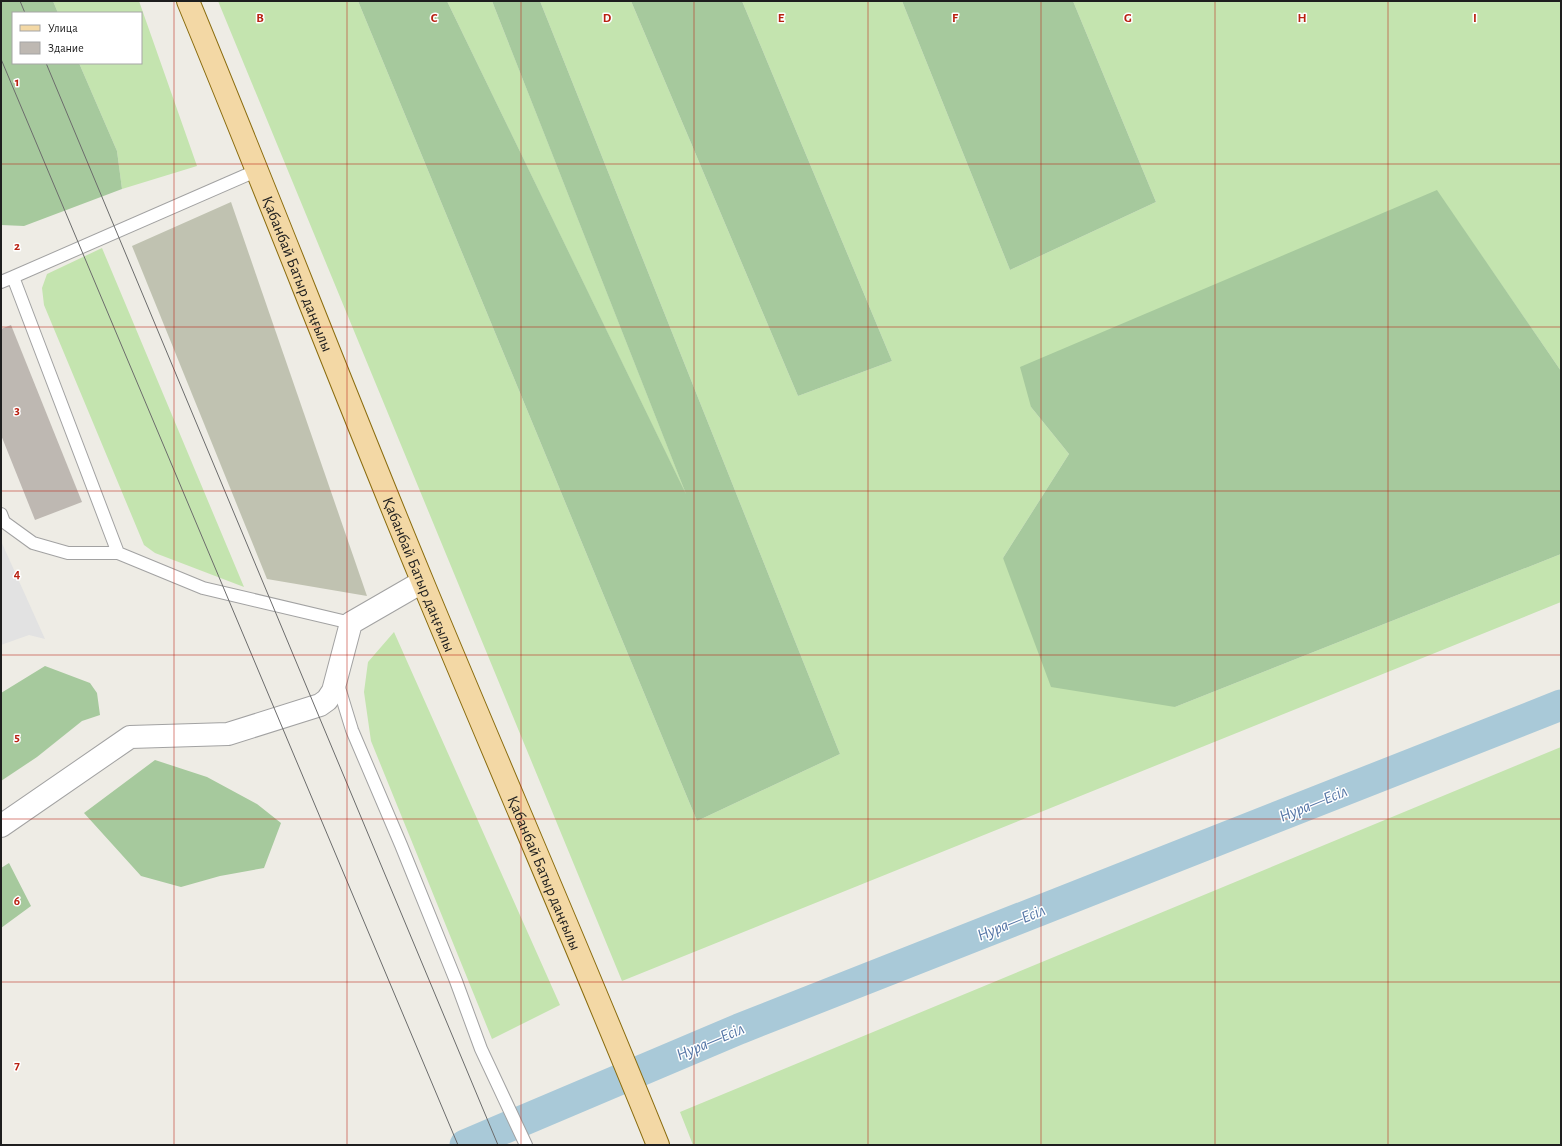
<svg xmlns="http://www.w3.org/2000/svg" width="1562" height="1146" viewBox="0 0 1562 1146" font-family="'Alegreya Sans',sans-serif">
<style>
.construction{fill:#c0c2b1}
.grass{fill:#c4e4af}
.forest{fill:#a6c99d}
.parking{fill:#e2e2e2}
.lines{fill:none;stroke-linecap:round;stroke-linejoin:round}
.canal{stroke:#a9c9d8;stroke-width:31}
.building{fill:#beb8b2}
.lane-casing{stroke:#a2a2a2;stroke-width:14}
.street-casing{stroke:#a2a2a2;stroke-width:24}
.primary-casing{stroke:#8a6c0e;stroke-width:24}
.lane{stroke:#fff;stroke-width:12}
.street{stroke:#fff;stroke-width:22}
.primary{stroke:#f3d8a5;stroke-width:22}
.tram{stroke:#6c6c6c;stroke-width:1}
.grid{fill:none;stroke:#b92112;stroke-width:1;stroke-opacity:0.55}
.labels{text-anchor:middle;stroke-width:3;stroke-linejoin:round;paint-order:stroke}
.street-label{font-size:16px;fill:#1e1e1e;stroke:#fff}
.water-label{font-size:17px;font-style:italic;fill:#5374a5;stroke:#fff}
.grid-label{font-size:13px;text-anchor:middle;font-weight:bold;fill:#b92112;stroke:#fff;stroke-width:3;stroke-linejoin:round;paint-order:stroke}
</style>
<rect width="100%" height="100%" fill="#eeece5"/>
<path class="construction" d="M231,202L367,596L267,579L132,246Z"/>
<path class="grass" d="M53,1H139L197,166L122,189L117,151L79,63H141V13H58Z
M218,1H358L697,821L840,754L540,1H631L798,396L892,361L742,1H902L1010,270L1156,202L1073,1H1561V371L1437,191L1031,407L1069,454L1003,558L1175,707L1561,554V602L622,981Z
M447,1H492L689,501Z
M102,248L244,587L155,553L144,545L44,305L42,288L47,274Z
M394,632L560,1005L492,1039L371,741L364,692L368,662Z
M1561,747V1145H693L680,1112Z"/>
<path class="forest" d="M1,1H53L58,13H13V63H79L117,151L122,189L24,226L1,225Z
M358,1H447L686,494L492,1H540L840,754L697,821Z
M631,1H742L892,361L798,396Z
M902,1H1073L1156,202L1010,270Z
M1437,190L1561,371V554L1175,707L1051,687L1003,558L1069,454L1031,407L1020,367Z
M45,666L90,683L97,693L100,715L82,721L37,757L1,781V693Z
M155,760L207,777L257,804L281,823L264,868L220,876L181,887L141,876L84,813Z
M9,863L31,906L1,928V868Z"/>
<path class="parking" d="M1,541L45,639L29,635L1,645Z"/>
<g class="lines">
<path class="canal" d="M465,1145L739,1029L1561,705"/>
</g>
<path class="building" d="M11,325L82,502L35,520L1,435V329Z"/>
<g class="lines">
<g class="lane-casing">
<path id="lane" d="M258,170L13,277L118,553L203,588L351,623
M1,282L13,277
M1,514L4,522L33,543L68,553H118
M337,681L352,730L401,845L456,981L481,1049L526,1145"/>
</g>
<g class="street-casing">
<path id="street" d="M1,826L130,737L228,734L320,705L327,700L333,691L351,623L422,582"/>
</g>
<g class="primary-casing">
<g id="primary">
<path id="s1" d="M188,1C268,194 343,390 423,583C501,771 582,957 658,1145"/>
</g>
</g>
<use href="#lane" class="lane"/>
<use href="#street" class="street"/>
<use href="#primary" class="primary"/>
<path class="tram" d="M20,1L25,13
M1,59L458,1145
M46,63L498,1145"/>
</g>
<path class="grid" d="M174,1V1145M347,1V1145M521,1V1145M694,1V1145M868,1V1145M1041,1V1145M1215,1V1145M1388,1V1145M1,164H1561M1,327H1561M1,491H1561M1,655H1561M1,819H1561M1,982H1561"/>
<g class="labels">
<g class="street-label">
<text dy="6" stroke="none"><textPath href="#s1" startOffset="294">Қабанбай Батыр даңғылы</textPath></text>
<text dy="6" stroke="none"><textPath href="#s1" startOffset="618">Қабанбай Батыр даңғылы</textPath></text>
<text dy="6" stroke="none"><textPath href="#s1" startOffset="942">Қабанбай Батыр даңғылы</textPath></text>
</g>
<g class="water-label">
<text transform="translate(1313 803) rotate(-22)" y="6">Нура—Есіл</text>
<text transform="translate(1011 922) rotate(-22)" y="6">Нура—Есіл</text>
<text transform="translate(710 1041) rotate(-23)" y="6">Нура—Есіл</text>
</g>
</g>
<g class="grid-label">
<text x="260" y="22">B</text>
<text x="434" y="22">C</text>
<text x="607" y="22">D</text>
<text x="781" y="22">E</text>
<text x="955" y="22">F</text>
<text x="1128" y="22">G</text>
<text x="1302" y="22">H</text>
<text x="1475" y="22">I</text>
<text x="17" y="86">1</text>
<text x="17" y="250">2</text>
<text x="17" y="414">3</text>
<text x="17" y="578">4</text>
<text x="17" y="741">5</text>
<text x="17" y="905">6</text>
<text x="17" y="1069">7</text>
</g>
<rect width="1562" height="1146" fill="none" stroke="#1e1e1e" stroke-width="4"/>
<rect x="12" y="12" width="130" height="52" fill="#ffffff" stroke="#a5a5a5"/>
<rect x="20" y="25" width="20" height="6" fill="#f3d8a5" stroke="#a5a5a5"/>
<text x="48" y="32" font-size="12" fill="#1e1e1e">Улица</text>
<rect x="20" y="42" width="20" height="12" fill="#beb8b2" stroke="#a5a5a5"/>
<text x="48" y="52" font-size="12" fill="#1e1e1e">Здание</text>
</svg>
